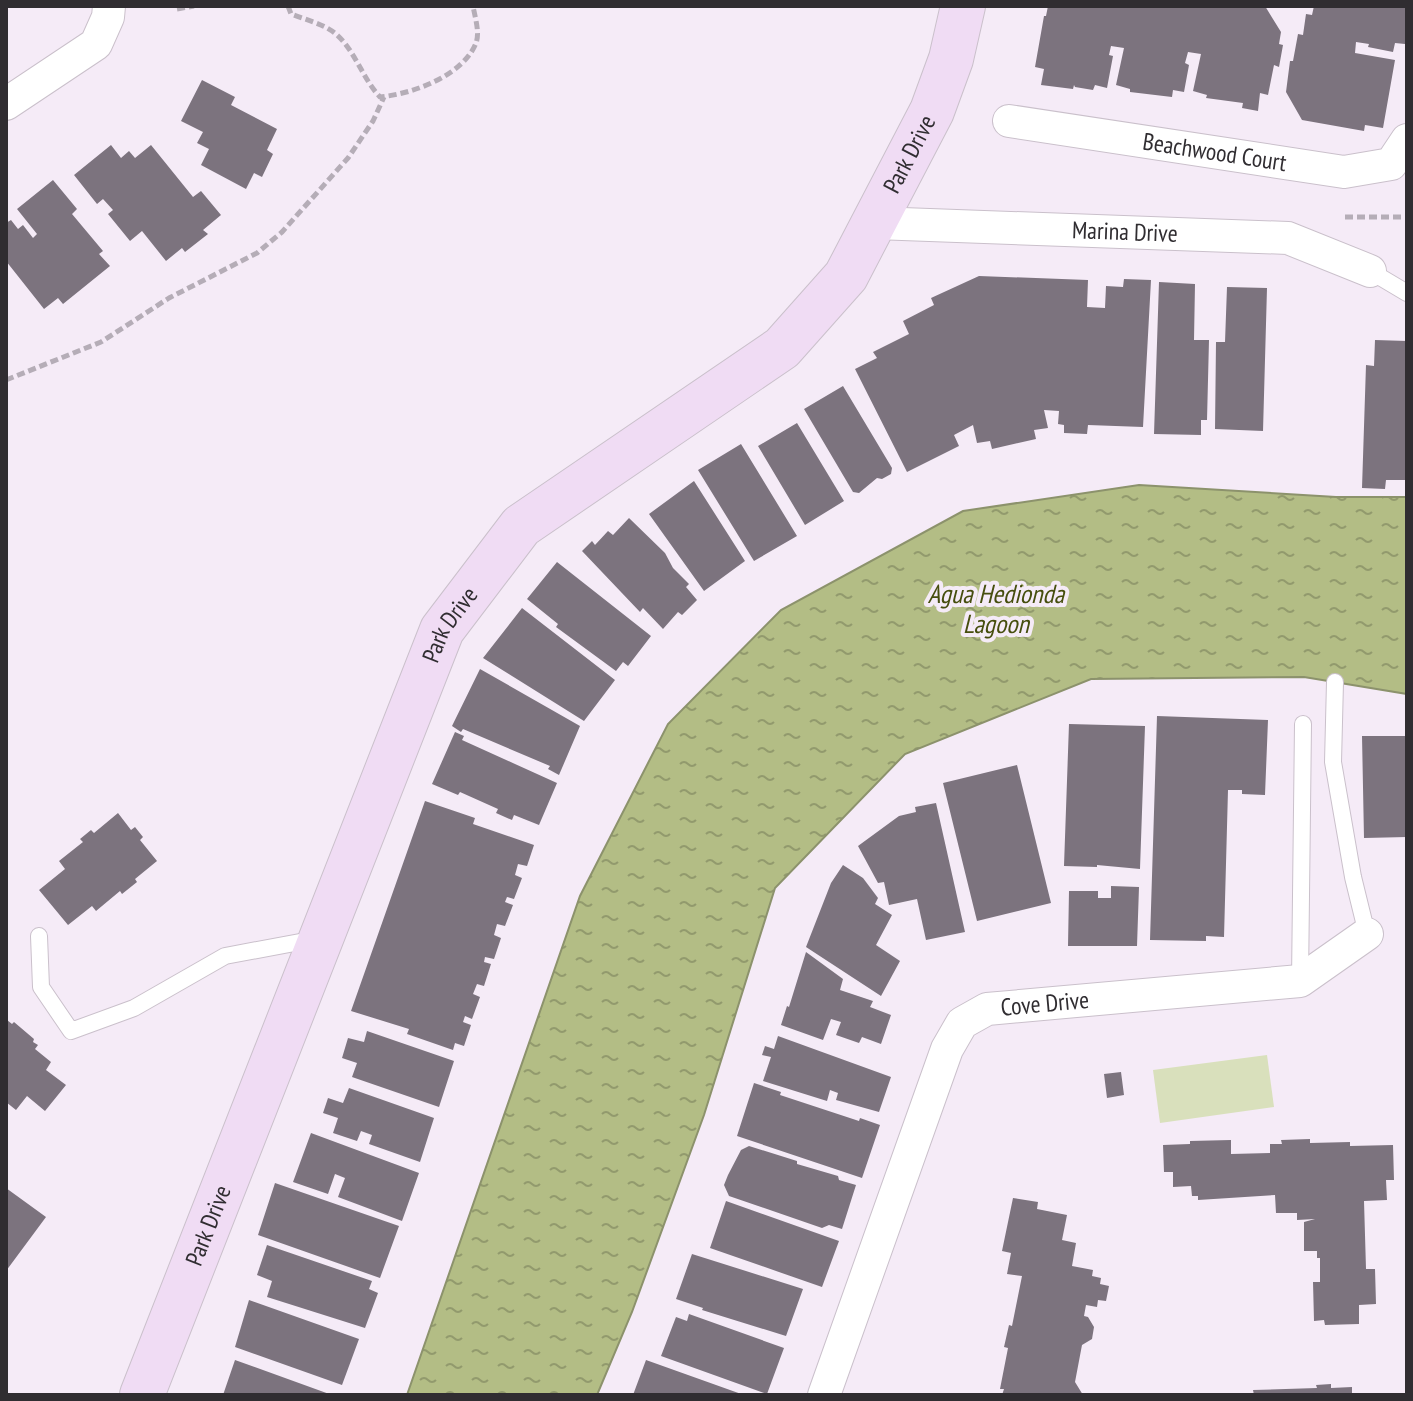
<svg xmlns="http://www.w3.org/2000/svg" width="1413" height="1401" viewBox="0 0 1413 1401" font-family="'PT Sans Narrow',sans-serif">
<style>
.pitch{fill:#d9e0bc}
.water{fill:url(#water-ripples);stroke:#8c926c;stroke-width:2}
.building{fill:#7c737e}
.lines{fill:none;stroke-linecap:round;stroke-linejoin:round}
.lane-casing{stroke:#cac0cb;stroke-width:18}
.street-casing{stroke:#cac0cb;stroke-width:34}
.secondary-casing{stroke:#cac0cb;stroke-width:46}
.path{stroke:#b5adb7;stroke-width:5;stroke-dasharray:8 4;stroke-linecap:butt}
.lane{stroke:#fff;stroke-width:16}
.street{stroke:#fff;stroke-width:32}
.secondary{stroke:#f0dcf4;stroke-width:44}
.labels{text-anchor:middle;stroke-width:8;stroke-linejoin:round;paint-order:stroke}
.street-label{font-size:24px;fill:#302d31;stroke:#f5ebf7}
.water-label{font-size:26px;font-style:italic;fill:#464e0e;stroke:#f5ebf7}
</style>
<defs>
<pattern id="water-ripples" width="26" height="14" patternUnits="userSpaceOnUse" patternTransform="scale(2)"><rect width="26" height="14" fill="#b3bd85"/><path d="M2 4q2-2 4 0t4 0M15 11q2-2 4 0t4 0" fill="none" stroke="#929a6d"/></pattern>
</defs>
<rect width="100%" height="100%" fill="#f5ebf7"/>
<path class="pitch" d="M1267,1055L1274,1107L1160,1123L1153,1070Z"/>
<path class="water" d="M1139,485L1336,497H1407V694L1304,677L1091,679L905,754L775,888L704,1115L632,1312L597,1395H407L580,896L668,724L781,610L963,511Z"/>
<path class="building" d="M1048,6H1265L1281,32L1279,44L1283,45L1279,67L1274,65L1268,95L1260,93L1258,111L1242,108L1243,103L1206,98L1207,95L1193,91L1201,54L1188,52L1185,63L1189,65L1184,92L1173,90L1172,97L1130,92V89L1116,85L1124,48L1111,46L1109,55L1113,56L1107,88L1095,85L1093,90L1075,87L1074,85L1073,89L1041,85L1044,69L1035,67L1044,16H1046Z
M1314,6H1407L1405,44L1395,43L1393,52L1368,47L1369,44L1356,42L1355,53L1395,60L1383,128L1365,125L1364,131L1302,120L1286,92L1290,61H1293L1298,34L1303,35L1306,14L1312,15Z
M202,80L235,97L231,105L277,129L267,150L273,154L262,177L254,173L246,189L201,165L209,149L197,143L203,132L181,121Z
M111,145L121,158L129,151L135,158L151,145L193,197L201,191L221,215L203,230L208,234L185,252L182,248L166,261L142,231L130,241L108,214L113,210L103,199L97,204L74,175Z
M53,180L77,209L72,214L103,251L99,254L110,266L63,304L58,298L44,309L6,261V223L11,220L18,229L23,225L33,238L37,234L17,209Z
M979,276L1088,280L1087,307L1105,308L1106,286L1123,287L1124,279L1151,280L1143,427L1088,425L1087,434L1064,433V425L1058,424L1059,411L1044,410L1048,428L1034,430L1036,439L992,449L990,441L977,443L973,425L954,435L959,446L907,472L855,369L877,358L873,352L909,334L903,321L934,305L931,298Z
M1159,282L1195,284L1194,340H1209L1207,420H1201V435L1154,434Z
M1227,287L1267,288L1263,431L1215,429L1216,342H1225Z
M1375,340L1407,341V480H1386L1385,489L1362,488L1366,365L1374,366Z
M843,386L892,468L891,474L882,479L877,478L859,493L853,492L804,409Z
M797,423L844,501L805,525L758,446Z
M741,444L797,536L754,561L698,470Z
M694,481L745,561L704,591L649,514Z
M629,518L665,553L673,568L689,584L686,587L697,600L682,615L678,612L663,629L643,608L640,612L582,551L592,541L595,545L608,531L613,535Z
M557,562L651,636L628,666L623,662L616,671L556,627L558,624L527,599Z
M522,608L615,680L584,721L483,658Z
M480,669L580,726L559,775L548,769L550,766L463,729L461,732L452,726Z
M1157,716L1268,720L1265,795L1242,794V790H1228L1224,937L1206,936V941L1150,940Z
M1069,724L1145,726L1140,869L1097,865V867L1064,866Z
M455,732L464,736L462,740L557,783L539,825L514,815L512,820L496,813L498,809L460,792L458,795L432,784Z
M1362,736H1407V837L1364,838Z
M1017,765L1051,903L977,921L943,783Z
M425,801L475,818L473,824L534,845L527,866L518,864L515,875L522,878L514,899L507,897L505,902L513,905L505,926L497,924L494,935L501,938L494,959L485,957L484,962L491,964L484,986L477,984L473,994L480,997L472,1019L465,1016L463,1022L471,1025L464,1046L455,1043L453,1050L407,1034L409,1029L351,1011Z
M936,803L965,932L926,940L917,899L889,905L884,882L878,883L858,846L899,816L916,812L915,807Z
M118,813L131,830L135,827L143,837L140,840L157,861L135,879L137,882L122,894L120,891L96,911L92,906L68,925L39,890L65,869L59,861L83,842L80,839L91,830L94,833Z
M843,865L863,878L878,898L875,904L892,915L876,945L900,961L881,996L806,947L831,883Z
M1111,886L1139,887L1137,946H1068L1069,891H1098V898H1111Z
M806,952L843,979L840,990L873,1001L870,1007L891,1015L881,1044L862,1037L859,1043L836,1035L841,1022L831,1019L823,1040L781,1025L787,1006L789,1007Z
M7,1020L12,1024L14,1022L34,1039L33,1042L38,1045L35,1049L51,1062L46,1070L66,1085L45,1111L27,1096L16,1110L6,1102Z
M367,1031L454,1061L439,1107L352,1077L357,1063L342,1058L348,1038L364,1042Z
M778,1036L891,1077L879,1112L836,1100L838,1093L830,1090L827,1101L763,1081L771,1057L762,1055L765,1046L774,1049Z
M1121,1072L1124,1095L1107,1098L1104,1074Z
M754,1083L781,1092L780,1095L859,1121L860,1118L880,1125L862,1178L737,1136Z
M349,1088L434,1118L420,1162L369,1144L372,1135L361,1131L357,1141L333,1133L338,1118L323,1113L328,1098L343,1103Z
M311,1133L419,1173L402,1221L338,1197L345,1178L335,1174L328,1194L293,1182Z
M1310,1139V1143L1350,1142V1146L1393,1145L1394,1180H1386L1387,1200L1364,1201L1366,1269H1375L1376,1304L1359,1305V1324L1325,1325L1324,1320L1314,1321L1313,1282H1320V1258H1317V1251H1304V1222L1315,1219L1297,1220V1213H1276L1275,1195L1198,1200V1196H1192L1191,1186L1173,1187V1172H1164L1163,1145L1190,1144V1141L1231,1140V1154L1270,1153V1144H1282L1281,1140Z
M749,1146L797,1161V1164L838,1176L839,1180L856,1185L842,1229L829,1225L822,1228L729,1196L724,1185L728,1175L741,1150Z
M275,1183L399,1226L380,1278L258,1235Z
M6,1188L46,1217L6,1271Z
M1013,1198L1038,1202L1037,1209L1067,1215L1062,1240L1076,1243L1072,1266L1093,1270L1092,1276L1101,1278L1100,1284L1109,1286L1106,1301L1098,1300L1097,1307L1086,1305L1084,1316L1088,1317L1094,1327L1092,1339L1082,1345L1075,1382L1083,1395H1002L1004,1389H1000L1008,1348L1004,1347L1009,1325L1012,1326L1022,1276L1007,1274L1011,1253L1002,1251Z
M726,1201L839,1241L822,1287L710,1248Z
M267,1245L372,1281L369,1289L378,1293L365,1328L267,1297L272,1281L257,1275Z
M692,1254L803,1289L786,1336L702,1310L703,1308L676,1299Z
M249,1300L359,1339L342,1385L235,1347Z
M689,1314L784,1348L767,1394L661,1356L676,1317L687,1321Z
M235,1360L332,1395H223Z
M646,1360L744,1395H633Z
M1331,1384V1388L1352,1387V1395H1254L1253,1390L1317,1388L1316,1385Z"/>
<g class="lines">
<g class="lane-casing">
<path id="lane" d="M1370,271L1407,293
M1335,682L1333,762L1353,877L1367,934
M39,936L41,987L71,1031L134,1008L225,956L316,939
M1300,981L1303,724"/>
</g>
<g class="street-casing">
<g id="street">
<path d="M6,104L96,44L108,17L109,6"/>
<path id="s1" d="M1009,121L1344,172L1391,164L1407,140"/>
<path id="s2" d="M875,223L1288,238L1370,271"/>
<path id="s3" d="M824,1395L947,1049L962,1023L987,1009L1300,981L1367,934"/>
</g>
</g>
<g class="secondary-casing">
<g id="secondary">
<path id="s4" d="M142,1395L442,630L521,526L782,348L846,276L932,111L951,59L963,6"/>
</g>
</g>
<path class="path" d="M288,6L291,14C306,20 325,24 337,35C355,51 363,79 380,97C412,94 463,76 476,43C480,33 475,17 473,6
M177,9L194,6
M1345,217H1407
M6,380L101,342L169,298L257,253L282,232L348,158L373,121L384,97"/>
<use href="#lane" class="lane"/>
<use href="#street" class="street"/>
<use href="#secondary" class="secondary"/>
</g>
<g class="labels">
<g class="street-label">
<text dy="8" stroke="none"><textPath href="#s1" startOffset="208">Beachwood Court</textPath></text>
<text dy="8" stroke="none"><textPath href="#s4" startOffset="1502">Park Drive</textPath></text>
<text dy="8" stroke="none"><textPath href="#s2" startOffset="250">Marina Drive</textPath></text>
<text dy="8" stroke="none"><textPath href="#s4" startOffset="830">Park Drive</textPath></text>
<text dy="8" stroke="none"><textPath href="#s3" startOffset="484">Cove Drive</textPath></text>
<text dy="8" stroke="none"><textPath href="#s4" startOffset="182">Park Drive</textPath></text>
</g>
<g class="water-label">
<text x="996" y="603">Agua Hedionda<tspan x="996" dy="30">Lagoon</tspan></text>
</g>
</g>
<rect width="1413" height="1401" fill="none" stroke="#302d31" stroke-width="16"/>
</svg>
